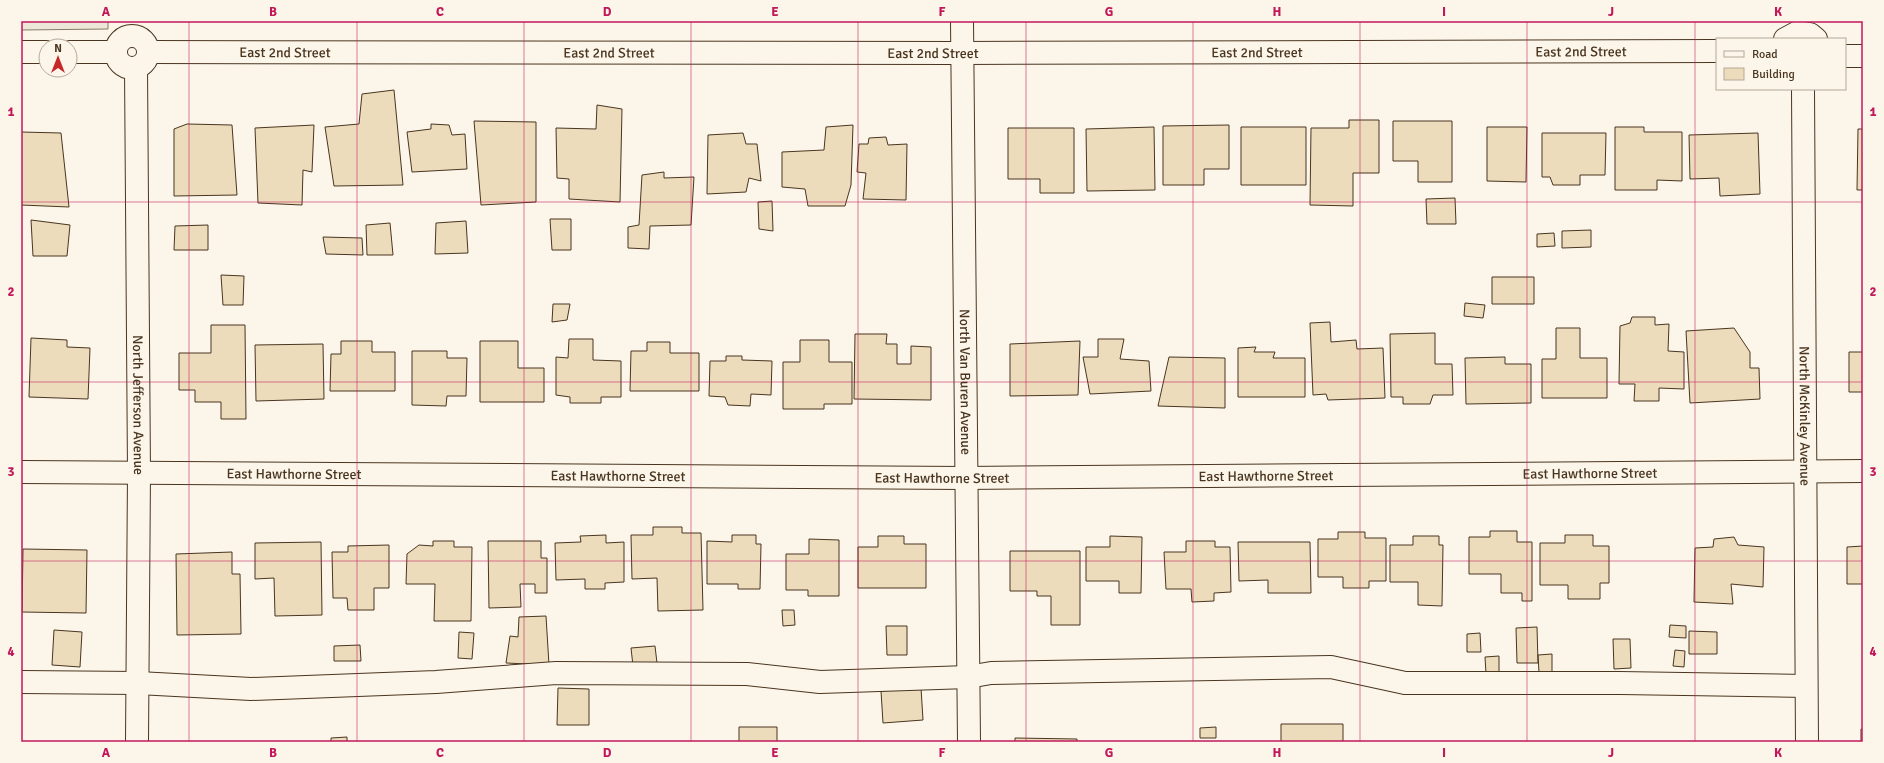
<svg xmlns="http://www.w3.org/2000/svg" width="1884" height="763" viewBox="0 0 1884 763" font-family="Signika,sans-serif">
<style>
.parking{fill:#ede7d9;stroke:#887966}
.building{fill:#ecdcbc;stroke:#4a3520}
.lines{fill:none;stroke-linecap:round;stroke-linejoin:round}
.minor-casing{stroke:#4a3520;stroke-width:24}
.minor{stroke:#fbf6e9;stroke-width:22}
.grid{fill:none;stroke:#c2185b;stroke-width:1;stroke-opacity:0.55}
.labels{text-anchor:middle;stroke-width:3;stroke-linejoin:round;paint-order:stroke}
.street-label{font-size:14px;fill:#4a3520;stroke:#fbf6e9}
.neatline{fill:none;stroke:#c2185b;stroke-width:1.5}
.grid-label{font-size:13px;text-anchor:middle;font-weight:bold;fill:#c2185b}
</style>
<rect width="100%" height="100%" fill="#fbf6e9"/>
<path class="parking" d="M21,21H108V29L21,30Z"/>
<path class="building" d="M394,90L403,185L334,186L325,127L359,124L362,94Z
M597,105L622,109L620,202L569,199V179L557,178L556,128L596,129Z
M1349,120H1379V173H1353V206L1310,205L1311,128H1349Z
M474,121L536,122V202L481,205Z
M1393,121H1452V182H1418V161H1393Z
M187,124L232,125L237,195L174,196V129Z
M431,124L449,125L452,135L465,134L467,169L412,172L407,132L431,129Z
M314,125L312,172L303,170L302,205L258,203L255,128Z
M853,125L851,185L845,206H808L805,189L782,187V152L824,150L826,127Z
M1229,125V169H1204V185H1163V126Z
M1154,127L1155,190L1087,191L1086,129Z
M1241,127H1306V185H1241Z
M1487,127H1527L1526,182L1487,181Z
M1615,127H1644V132H1682V181L1657,180V190H1615Z
M1008,128H1074V193H1040V179H1008Z
M1858,129H1863V190H1857Z
M21,132L61,133L69,207L21,205Z
M743,133L746,144H757L761,181L749,178L746,192L707,194L708,135Z
M1542,133H1606L1605,175H1580V185H1553L1550,177H1542Z
M1758,133L1760,194L1720,196L1719,178L1690,179L1689,135Z
M886,137L888,145L907,144L906,200L863,199L866,173L857,172L859,144H868L869,138Z
M664,172V178L694,177L691,225L650,226L649,249L628,248V227L639,225L642,175Z
M1455,198L1456,224H1427L1426,199Z
M772,201L773,231L759,229L758,202Z
M550,219H571V250H552Z
M31,220L70,225L67,256H33Z
M466,221L468,253L435,254L436,223Z
M390,223L393,255H367L366,225Z
M208,225V250H174L175,226Z
M1591,230V247L1562,248V231Z
M1554,233L1555,246L1537,247V234Z
M323,237L362,238L363,255L326,254Z
M221,275L244,276L243,305H223Z
M1492,277H1534V304H1492Z
M1465,303L1485,305L1483,318L1464,316Z
M553,304H570L567,320L552,322Z
M1632,317H1655V325L1669,324L1668,351L1684,352V389L1659,388V401H1634L1635,384H1619L1620,326L1630,323Z
M1330,322L1331,342L1356,340L1357,349L1383,348L1385,398L1328,400L1326,394L1313,395L1310,323Z
M211,325H245L246,419H221V402H195V390H179V353H211Z
M1556,328H1580V358H1607V398H1542V359H1556Z
M1734,328L1750,352V368H1759L1760,399L1690,403L1686,331Z
M1435,333V364H1452L1453,395H1433L1430,404H1403V397H1391L1390,334Z
M855,334H887L886,344H897V364H911V346L931,347V400L854,399Z
M31,338L67,340V347L90,348L88,399L29,397Z
M569,339H593V360L621,361V397H601V403H570V397L556,395V357L568,358Z
M1098,339H1124L1120,359L1149,361L1151,391L1090,394L1083,357H1098Z
M800,340H829V362H852V404H824V409H783V362H800Z
M341,341H372V352H395V391H330L331,354H341Z
M480,341H518V368H544V402H480Z
M1080,341L1078,395L1010,396V344Z
M647,342H670V353H699V391H630L631,351H647Z
M323,344L324,399L256,401L255,345Z
M1256,347L1254,352H1275L1273,358H1305V397H1238V348Z
M412,351H447V358H467L466,396H447L446,406L412,405Z
M1849,352H1863V392H1849Z
M726,356H742V360L772,361L771,395L751,394L750,406L728,405L725,397L709,396L710,361H726Z
M1169,357L1225,358V408L1158,406Z
M1505,357V364H1531V403L1466,404L1465,358Z
M653,527H682V533H701L703,610L658,611L657,578L632,579L631,535H653Z
M1490,531H1517V542H1532V601H1522V593H1501V574H1469V537H1490Z
M1338,532H1365V538H1386V581H1369V588H1343V577H1318V539H1338Z
M606,535V543L624,542V582L605,583V589H585V579L556,580L555,543L581,542L580,536Z
M732,535H756V544H761L760,589H738V584H707V541L732,542Z
M1565,535H1593V546H1609V583H1600V599H1568V585H1540V543H1565Z
M878,536H904V544H926V588H858V547H878Z
M1110,536L1142,537L1141,593H1119V581H1086V547H1110Z
M1413,536H1439V545H1443L1442,606L1418,605V582H1390V545H1413Z
M1734,537L1738,545L1764,547L1763,587L1731,584L1733,604L1694,602L1695,548L1713,547L1714,539Z
M809,539L839,540V596H808V590H786V554H809Z
M433,541H454V547H472L471,621H434L435,584H406L407,554L419,545L433,546Z
M488,541H541V558H547V593H535V584H520L521,607L489,608Z
M1186,541H1215V547H1230L1231,592L1214,593V601L1192,602L1191,589H1166L1164,552H1186Z
M321,542L322,615L275,616L274,578L255,579V543Z
M1238,542H1310L1311,593H1268V580L1239,581Z
M389,545V588H374V610H348L347,598H333L332,552H348V546Z
M1863,546V584H1847V547Z
M23,549L87,550L86,613L22,612Z
M1010,551H1080V625H1051V596H1037V591H1010Z
M232,552V574H240L241,634L177,635L176,554Z
M782,610H794L795,625L783,626Z
M546,616L549,665L506,663L510,636L518,637L519,617Z
M1670,625L1686,626V638L1669,637Z
M886,626H907V655H887Z
M1537,627L1538,663H1517L1516,628Z
M54,630L82,632L80,667L52,665Z
M1689,631L1717,632V654H1689Z
M459,632L474,633L472,659L458,658Z
M1480,633L1481,652H1467V634Z
M1613,639H1630L1631,668L1614,669Z
M360,645L361,661H334V646Z
M655,646L657,663L633,666L631,648Z
M1675,650L1685,651L1684,667L1673,666Z
M1552,654V672L1539,673L1538,655Z
M1499,656V673L1486,674L1485,657Z
M558,688L589,689V725H557Z
M921,688L923,720L883,723L881,691Z
M1281,724H1343V742H1272H1281Z
M739,727H777V742H739Z
M1216,727V738H1200V728Z
M1861,729H1863V742H1861Z
M347,737V742H331V738Z
M1015,738L1077,739V742H1015Z"/>
<g class="lines">
<g class="minor-casing">
<g id="minor">
<path id="s1" d="M962,21L969,742"/>
<circle cx="132" cy="52" r="16"/>
<path d="M1785,39L1798,32L1810,34L1816,39"/>
<path d="M21,52H46"/>
<path d="M70,52H116"/>
<path id="s2" d="M149,52L962,53L1717,51"/>
<path d="M1845,56H1863"/>
<path id="s3" d="M136,68L139,473L137,742"/>
<path id="s4" d="M1803,89L1807,742"/>
<path id="s5" d="M21,472L965,478L1863,471"/>
<path d="M21,682L138,683L251,689L436,682L556,673L747,674L820,682L968,677L991,673L1331,667L1405,683H1620L1806,686"/>
</g>
</g>
<use href="#minor" class="minor"/>
</g>
<path class="grid" d="M189,21V742M357,21V742M524,21V742M691,21V742M858,21V742M1026,21V742M1193,21V742M1360,21V742M1527,21V742M1695,21V742M21,202H1863M21,382H1863M21,561H1863"/>
<g class="labels">
<g class="street-label">
<text dy="5" stroke="none"><textPath href="#s2" startOffset="1432">East 2nd Street</textPath></text>
<text dy="5" stroke="none"><textPath href="#s2" startOffset="1108">East 2nd Street</textPath></text>
<text dy="5" stroke="none"><textPath href="#s2" startOffset="136">East 2nd Street</textPath></text>
<text dy="5" stroke="none"><textPath href="#s2" startOffset="460">East 2nd Street</textPath></text>
<text dy="5" stroke="none"><textPath href="#s2" startOffset="784">East 2nd Street</textPath></text>
<text dy="5" stroke="none"><textPath href="#s1" startOffset="361">North Van Buren Avenue</textPath></text>
<text dy="5" stroke="none"><textPath href="#s3" startOffset="337">North Jefferson Avenue</textPath></text>
<text dy="5" stroke="none"><textPath href="#s4" startOffset="327">North McKinley Avenue</textPath></text>
<text dy="5" stroke="none"><textPath href="#s5" startOffset="1569">East Hawthorne Street</textPath></text>
<text dy="5" stroke="none"><textPath href="#s5" startOffset="273">East Hawthorne Street</textPath></text>
<text dy="5" stroke="none"><textPath href="#s5" startOffset="1245">East Hawthorne Street</textPath></text>
<text dy="5" stroke="none"><textPath href="#s5" startOffset="597">East Hawthorne Street</textPath></text>
<text dy="5" stroke="none"><textPath href="#s5" startOffset="921">East Hawthorne Street</textPath></text>
</g>
</g>
<rect width="1884" height="763" fill="none" stroke="#fbf6e9" stroke-width="44"/>
<rect x="1716" y="38" width="130" height="52" fill="#fbf6e9" stroke="#b4a999"/>
<rect x="1724" y="51" width="20" height="6" fill="#fbf6e9" stroke="#b4a999"/>
<text x="1752" y="58" font-size="12" fill="#4a3520">Road</text>
<rect x="1724" y="68" width="20" height="12" fill="#ecdcbc" stroke="#b4a999"/>
<text x="1752" y="78" font-size="12" fill="#4a3520">Building</text>
<g transform="translate(58 58)"><circle r="19" fill="#fbf6e9" stroke="#b4a999"/>
<path d="M0-3L7 15L0 10L-7 15Z" fill="#c62828"/>
<text y="-6" font-size="11" font-weight="bold" text-anchor="middle" fill="#4a3520">N</text>
</g>
<rect x="22" y="22" width="1840" height="719" class="neatline"/>
<g class="grid-label">
<text x="106" y="16">A</text>
<text x="273" y="16">B</text>
<text x="440" y="16">C</text>
<text x="607" y="16">D</text>
<text x="775" y="16">E</text>
<text x="942" y="16">F</text>
<text x="1109" y="16">G</text>
<text x="1277" y="16">H</text>
<text x="1444" y="16">I</text>
<text x="1611" y="16">J</text>
<text x="1778" y="16">K</text>
<text x="11" y="116">1</text>
<text x="1873" y="116">1</text>
<text x="11" y="296">2</text>
<text x="1873" y="296">2</text>
<text x="11" y="476">3</text>
<text x="1873" y="476">3</text>
<text x="11" y="656">4</text>
<text x="1873" y="656">4</text>
<text x="106" y="757">A</text>
<text x="273" y="757">B</text>
<text x="440" y="757">C</text>
<text x="607" y="757">D</text>
<text x="775" y="757">E</text>
<text x="942" y="757">F</text>
<text x="1109" y="757">G</text>
<text x="1277" y="757">H</text>
<text x="1444" y="757">I</text>
<text x="1611" y="757">J</text>
<text x="1778" y="757">K</text>
</g>
</svg>
